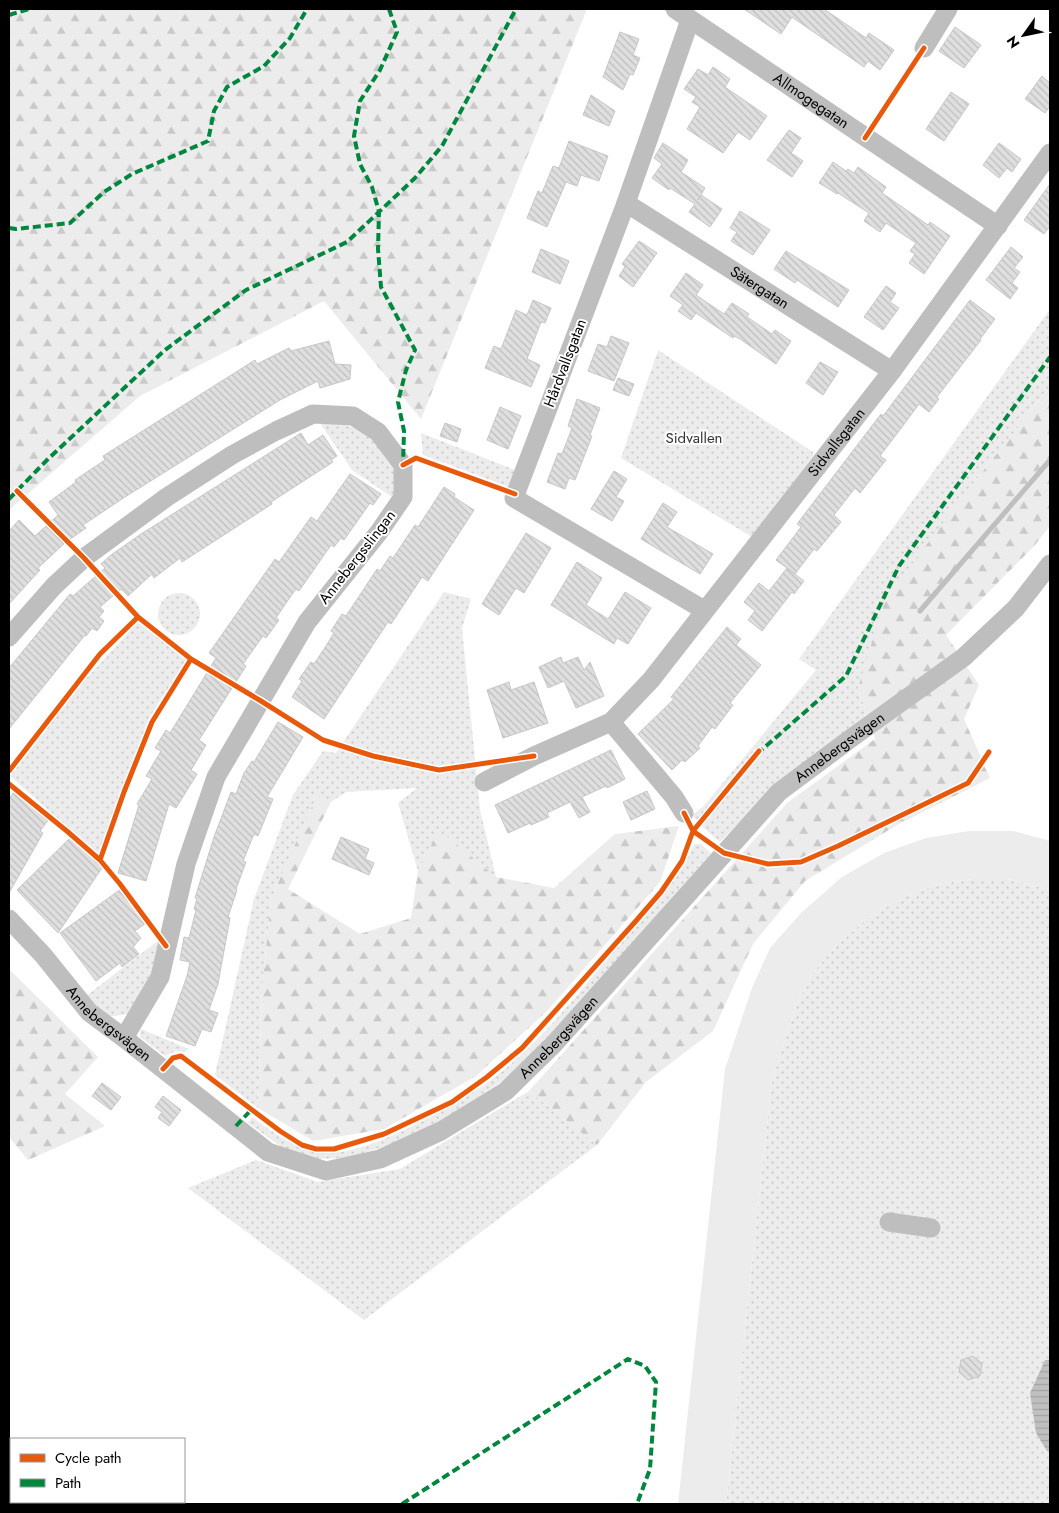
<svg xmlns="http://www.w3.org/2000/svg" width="1059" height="1513" viewBox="0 0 1059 1513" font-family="Jost,sans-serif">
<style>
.grass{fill:url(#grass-dots)}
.forest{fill:url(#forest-firs)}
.pitch{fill:#ececec}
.water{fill:url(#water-rules)}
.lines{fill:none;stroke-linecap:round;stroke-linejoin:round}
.stream{stroke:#bfbfbf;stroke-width:5}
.building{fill:url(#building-back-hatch);stroke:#c7c7c7}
.street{stroke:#bebebe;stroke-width:19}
.quiet{stroke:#00873e;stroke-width:4;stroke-dasharray:8 4;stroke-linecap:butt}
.cycleway-casing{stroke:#fff;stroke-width:8}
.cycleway{stroke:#e8590c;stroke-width:5}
.labels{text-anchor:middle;stroke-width:4;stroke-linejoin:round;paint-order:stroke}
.street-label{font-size:15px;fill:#000;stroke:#fff}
.park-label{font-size:15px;fill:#333;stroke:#fff}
</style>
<defs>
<pattern id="grass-dots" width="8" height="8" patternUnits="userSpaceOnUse" patternTransform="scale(1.25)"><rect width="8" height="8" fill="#ececec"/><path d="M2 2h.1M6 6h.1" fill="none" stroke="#c9c9c9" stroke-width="1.8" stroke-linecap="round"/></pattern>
<pattern id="forest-firs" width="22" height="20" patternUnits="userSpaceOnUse" patternTransform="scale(1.25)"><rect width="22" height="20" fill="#ececec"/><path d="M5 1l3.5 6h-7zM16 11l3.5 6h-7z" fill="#c9c9c9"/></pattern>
<pattern id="water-rules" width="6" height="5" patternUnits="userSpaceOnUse" patternTransform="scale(1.25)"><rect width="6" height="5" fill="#bfbfbf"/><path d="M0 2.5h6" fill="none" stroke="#a2a2a2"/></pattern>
<pattern id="building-back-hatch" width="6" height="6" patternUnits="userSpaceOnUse" patternTransform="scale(1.25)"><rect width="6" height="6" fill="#dfdfdf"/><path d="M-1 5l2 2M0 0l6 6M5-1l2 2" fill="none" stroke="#bebebe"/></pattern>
</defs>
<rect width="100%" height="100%" fill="#fff"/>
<path class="grass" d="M1050,309V387L964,495L858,688L867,715L781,780L720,842L705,829L692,815L703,807L816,670L799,659Z
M658,350L813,452V456L752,537L621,458Z
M320,423C326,423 333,423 339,424C361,427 385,444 393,464C397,474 397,488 395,499L352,470Z
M421,433L515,470L509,487L423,455Z
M444,592L471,599L462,628L480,810L496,877L439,831L418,871L398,803L417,788L346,792L331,802L317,796L271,899L262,988L258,1108L215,1075L254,899L293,795L323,751L336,753Z
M158 614a21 21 0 1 1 42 0a21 21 0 1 1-42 0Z
M138,622L188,658L149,718L99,855L10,776L83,682Z
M694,844H701L711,853L545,1042L501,1082L437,1123L388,1145L349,1158L318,1159L283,1148L248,1123L252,1117C273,1132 292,1147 318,1152C344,1156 376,1143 398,1133C432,1117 467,1099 496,1076C542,1041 578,993 615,950C644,917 677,885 694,844Z
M973,879H1007L1050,890V1504H726L772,1079L796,1006L811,975L836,946L870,916L904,897L938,884Z
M159,940L153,978L130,1014L106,1017L86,996Z
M141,1029L189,1049L185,1052L176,1051L165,1056L140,1037Z
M529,1091L597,1145L364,1320L188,1188L256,1160L318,1182L400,1169Z"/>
<path class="forest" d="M9,9H587L421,419L324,301L140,396L9,510Z
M1050,387V526L1034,546L946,635L979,685L964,719L990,778L897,825L805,881L753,944L713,1031L646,1082L597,1145L529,1091L787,803L875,739L858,688L885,600L964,495Z
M317,795L331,802L288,889L360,934L411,918L418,871L439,830L496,877L554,888L615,834L679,826L660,882L548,1010L476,1076L384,1129L313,1141L258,1108L262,988L271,899Z
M9,969L98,1057L65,1094L105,1126L28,1160L9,1137Z"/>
<path class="pitch" d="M969,831H1013L1050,841V890L1007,879H973L938,884L904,897L870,916L836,946L811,975L796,1006L772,1079L726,1504H678L725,1069L752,988L770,948L802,912L842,877L884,853L926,838Z"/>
<path class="water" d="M1045,1360H1050V1452L1047,1451L1036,1433L1030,1393Z"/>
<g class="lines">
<path class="stream" d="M920,611L1050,460"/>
</g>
<path class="building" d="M744,9H824L866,38L869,33L894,50L880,70L868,61L864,67L792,17L781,34Z
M955,27L981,45L964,68L939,51Z
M620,32L639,39L633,55L640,58L633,75L630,74L623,90L603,77Z
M713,67L730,79L725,87L767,116L750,140L738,132L723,153L687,129L700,107L692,102L696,97L684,89L698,69L708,75Z
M1042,76L1050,83V106L1045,113L1025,99Z
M951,92L969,104L944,141L926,129Z
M591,95L615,111L609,126L583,115Z
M789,130L801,138L791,153L803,161L792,177L767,160Z
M569,141L608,156L599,181L581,175L577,186L566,182L547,227L527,218L538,191L542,193L553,166L559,168Z
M663,143L688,160L681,172L705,188L698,200L701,195L722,209L710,227L689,212L695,204L670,188L669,190L652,178L662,164L654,158Z
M999,143L1021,159L1012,172L1007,168L999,178L983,165Z
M833,162L846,171L848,169L854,173L858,167L886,187L882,193L928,225L930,222L950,236L924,274L909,263L915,254L910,251L916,243L886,223L880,232L864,221L869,213L838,193L837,194L819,183Z
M1050,184V226L1044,234L1024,220Z
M740,211L770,230L753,255L731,241L737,232L730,228Z
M639,241L657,253L633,287L619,276L625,267L622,264Z
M1011,247L1023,257L1014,268L1020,272L1012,283L1018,288L1010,299L986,280Z
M541,249L569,261L560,284L532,272Z
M786,251L849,290L838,307L797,280L795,283L774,269Z
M686,273L703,285L696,295L724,314L732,303L749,314L747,317L772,334L775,330L791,341L776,364L740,339L734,336L733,338L696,313L691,320L678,311L683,305L670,296Z
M886,286L896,293L890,302L899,308L883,330L864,317Z
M533,300L551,308L545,323L541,322L527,359L540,365L531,387L485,368L494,346L501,349L516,310L527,315Z
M970,300L995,319L980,339L981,340L937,397L939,399L929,412L919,404L905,423L880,456L886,460L860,493L855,488L834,515L841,522L817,551L814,549L795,574L776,560L801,527L797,524L881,414L883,416Z
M611,336L629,343L614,381L588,371L598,344L607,347Z
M329,341L335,364L351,365L350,379L320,388L318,381L280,400L125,497L83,525L86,528L66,542L38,568L40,570L9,604V531L19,520L35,536L58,515L49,502L76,482L75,480L105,460L103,456L255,360L257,364L289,348L291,351Z
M820,362L838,372L823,395L806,383Z
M618,378L634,384L629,396L613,390Z
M577,399L600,408L590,435L592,436L575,480L569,478L565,489L547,482L558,453L562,454L572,428L568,426Z
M500,407L521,416L508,449L487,440Z
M445,423L461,429L457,442L440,436Z
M301,433L308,445L323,435L337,456L331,460L333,462L271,502L272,504L182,562L180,558L154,578L152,574L128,596L121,589L100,607L104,611L99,617L104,621L97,631L92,628L86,636L85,635L9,729V668L70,594L73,596L105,568L101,564L111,555L141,534Z
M614,471L627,479L616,497L624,501L612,521L591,509Z
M350,474L381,494L373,505L370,503L344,540L341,538L334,547L331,545L299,591L296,589L286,603L276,618L279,620L266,638L263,636L243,664L246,666L199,740L206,745L191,770L197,774L176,808L169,804L146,881L118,873L139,805L137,804L152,779L146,776L161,751L155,748L166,730L170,733L216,658L209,653L275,559L279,562L311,517L317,521Z
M444,487L455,494L454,497L474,510L428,581L422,577L391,624L388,622L324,719L292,697L302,681L299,679L311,662L314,664L324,649L334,633L331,631L342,614L346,616L377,569L380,571L390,556L393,558L415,525L418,527Z
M663,503L677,512L667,527L713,554L700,574L641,539Z
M526,533L551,548L524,593L516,588L499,615L482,604Z
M577,562L602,578L586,605L608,619L625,592L651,608L628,644L617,638L614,644L551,605Z
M787,568L804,581L794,594L792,592L762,631L748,620L755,611L744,602L759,583L769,591Z
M727,627L741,639L736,645L761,665L730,703L733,705L715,729L712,727L698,746L700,748L685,762L682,760L672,770L638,734L674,699L671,697Z
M561,657L563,663L578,657L584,670L590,662L604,696L576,708L564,681L548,688L539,667Z
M509,682L511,690L534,682L548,723L503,738L487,690Z
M278,722L303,737L267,797L273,799L258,836L254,834L243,861L246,862L236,889L237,890L228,917L230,918L218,984L209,1010L218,1013L211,1032L202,1029L195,1046L166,1036L187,976L190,962L180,960L184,937L189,938L196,910L194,909L197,899L195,898L214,837L231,792L236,794L244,773L252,761L254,762Z
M611,750L625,779L607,788L606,786L582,797L590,812L579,818L570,802L547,813L549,817L531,825L530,823L508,833L495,805Z
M647,791L655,809L631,820L623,802Z
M14,792L49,819L40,831L43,833L9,893V799Z
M71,837L102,868L58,933L17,890Z
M341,837L369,849L365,859L374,863L369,875L332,859Z
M121,889L146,923L135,931L141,938L133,947L139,954L122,967L120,963L96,981L60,933Z
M102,1083L121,1097L111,1110L92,1096Z
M163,1096L181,1110L169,1126L158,1118L162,1112L155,1107Z
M973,1356L982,1364L980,1376L968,1380L959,1372L961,1360Z"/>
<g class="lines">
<g class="street">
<path id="s1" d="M675,9L998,226"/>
<path d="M690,20L626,203L514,498L704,610"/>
<path d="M924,48L948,9"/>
<path id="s2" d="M626,203L892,371"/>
<path d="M9,637L54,586L84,558L167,497L232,455L276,431L313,414L353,416L378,432L403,465V497L379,532L307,622L216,777L186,864L160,977L124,1038"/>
<path d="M611,722L674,797L684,813"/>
<path id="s3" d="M484,782L534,756L611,722L651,680L892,371L1050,153"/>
<path id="s4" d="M9,919L43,955L89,1012L124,1038L268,1152L326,1171L380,1159L441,1131L506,1091L554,1044L779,792L850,739L964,657L1016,608L1050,564"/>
<path d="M889,1222L931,1228"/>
</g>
<path class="quiet" d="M389,9L397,32L380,70L360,101L354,136L360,164L372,187L379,212L378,249L381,287L415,350L406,370L398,402L404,431L403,465L405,464
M9,15L29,9
M9,228L16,229L70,223L104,192L132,174L208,141L214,111L227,87L264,66L290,38L307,9
M9,499L48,459L165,350L246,290L347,242L415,178L442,146L516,9
M757,754L846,676L899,566L1050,357
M236,1126L251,1110
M402,1504L628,1359L645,1366L656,1382L650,1469L637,1504"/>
<g class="cycleway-casing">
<path id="cycleway" d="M865,138L924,48
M403,465L416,458L515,494
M17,491L84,558L138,617L191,659L261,701L323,740L373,756L439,770L534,756
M9,771L100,654L138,617
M9,784L68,832L100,860L120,884L166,946
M684,813L693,831L724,853L768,864L801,862L838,846L968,783L989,752
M100,860L124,792L152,722L191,659
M163,1069L173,1058L181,1056L280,1131L302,1145L316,1149H334L384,1134L452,1102L487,1077L522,1048L635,922L661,892L682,861L693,831L759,751"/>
</g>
<use href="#cycleway" class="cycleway"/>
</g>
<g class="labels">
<g class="street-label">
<text dy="5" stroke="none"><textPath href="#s1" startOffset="164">Allmogegatan</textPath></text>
<text dy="5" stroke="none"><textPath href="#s2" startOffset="158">Sätergatan</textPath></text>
<text transform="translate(565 363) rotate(-69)" y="5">Hårdvallsgatan</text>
<text dy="5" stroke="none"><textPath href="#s3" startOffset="500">Sidvallsgatan</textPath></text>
<text transform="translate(357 557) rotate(-52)" y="5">Annebergsslingan</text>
<text dy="5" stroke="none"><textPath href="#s4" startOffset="1090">Annebergsvägen</textPath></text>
<text dy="5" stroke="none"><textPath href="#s4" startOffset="145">Annebergsvägen</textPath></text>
<text dy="5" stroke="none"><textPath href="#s4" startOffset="685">Annebergsvägen</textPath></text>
</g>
<g class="park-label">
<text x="694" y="443">Sidvallen</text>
</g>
</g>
<rect width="1059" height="1513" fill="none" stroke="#000000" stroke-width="20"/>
<rect x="10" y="1438" width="175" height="65" fill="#ffffff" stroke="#999999"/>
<rect x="20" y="1454" width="25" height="8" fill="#e8590c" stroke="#999999"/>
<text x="55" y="1463" font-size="15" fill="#000000">Cycle path</text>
<rect x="20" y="1479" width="25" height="8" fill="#00873e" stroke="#999999"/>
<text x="55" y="1488" font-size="15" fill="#000000">Path</text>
<g transform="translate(1024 35) rotate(237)" stroke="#ffffff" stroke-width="4" paint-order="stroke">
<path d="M0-4L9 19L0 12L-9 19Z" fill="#000000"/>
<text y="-8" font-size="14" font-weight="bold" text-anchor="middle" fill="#000000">N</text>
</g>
</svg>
